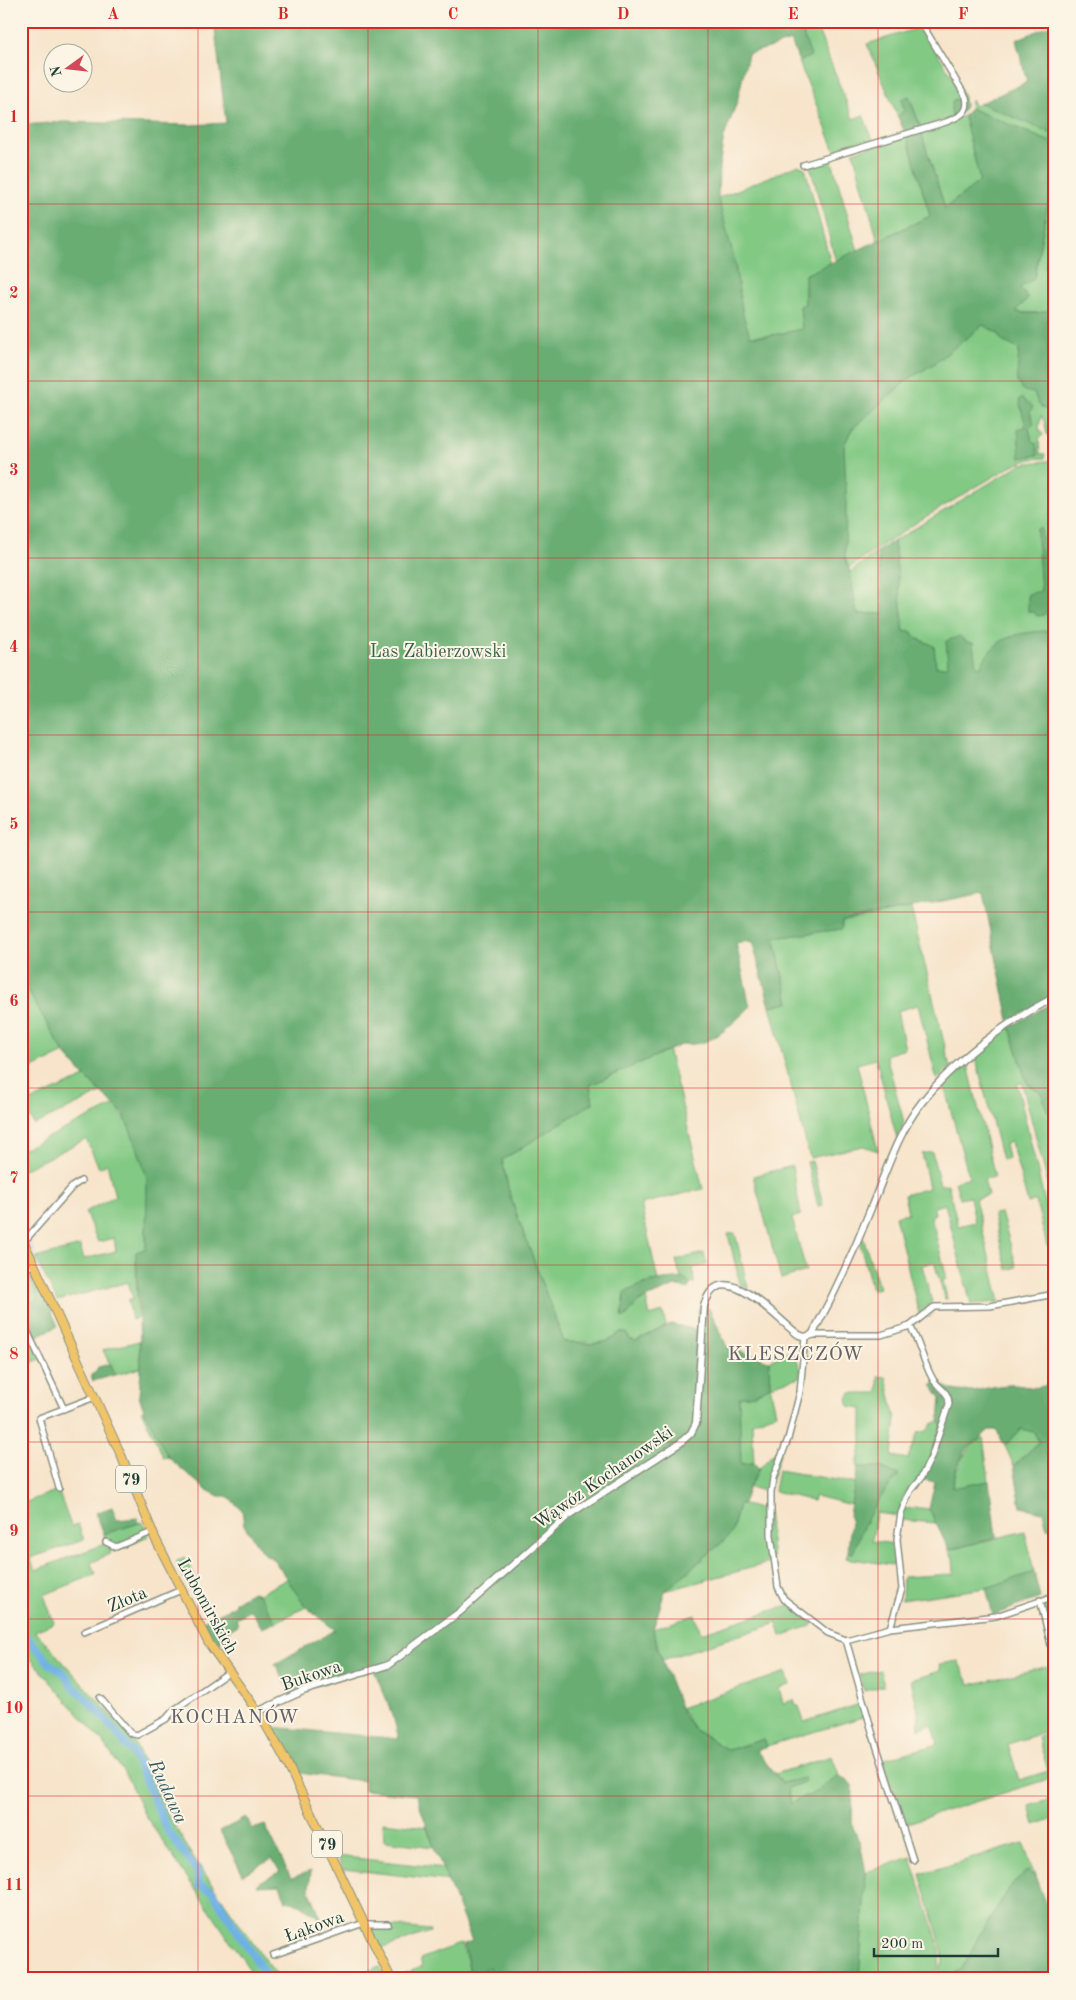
<svg xmlns="http://www.w3.org/2000/svg" width="1076" height="2000" viewBox="0 0 1076 2000" font-family="'Old Standard TT',serif">
<style>
.green{fill:#82c984;stroke:#50835c;fill-rule:evenodd}
.forest{fill:#69ad72;stroke:#447553}
.lines{fill:none;stroke-linecap:round;stroke-linejoin:round}
.stream{stroke:#6fb1e4;stroke-width:1}
.river{stroke:#6fb1e4;stroke-width:8}
.minor-casing{stroke:#8b9080;stroke-width:8}
.tertiary-casing{stroke:#8b9080;stroke-width:9}
.primary-casing{stroke:#8b9080;stroke-width:10}
.minor{stroke:#fff;stroke-width:5}
.tertiary{stroke:#fff;stroke-width:6}
.primary{stroke:#f0c469;stroke-width:8}
.grid{fill:none;stroke:#d62828;stroke-width:1;stroke-opacity:0.55}
.labels{text-anchor:middle;stroke-width:4;stroke-linejoin:round;paint-order:stroke}
.shield{fill:#fcf5e5;stroke:#617469;stroke-width:1}
.shield-label{font-size:16px;font-weight:bold;fill:#1f3d34}
.park-label{font-size:18px;fill:#386048;stroke:#fcf5e5}
.street-label{font-size:18px;fill:#1f3d34;stroke:#fcf5e5}
.water-label{font-size:19px;font-style:italic;fill:#335a60;stroke:#fcf5e5}
.quarter-label{font-size:20px;letter-spacing:1px;fill:#666068;stroke:#fcf5e5}
.neatline{fill:none;stroke:#d62828;stroke-width:2}
.grid-label{font-size:16px;text-anchor:middle;font-weight:bold;fill:#d62828}
</style>
<rect width="100%" height="100%" fill="#fcf5e5"/>
<filter id="ink" filterUnits="userSpaceOnUse"><feTurbulence type="fractalNoise" baseFrequency=".02" numOctaves="2"/><feDisplacementMap in="SourceGraphic" scale="10" xChannelSelector="R" yChannelSelector="G"/><feConvolveMatrix kernelMatrix="1 2 1 2 8 2 1 2 1" color-interpolation-filters="sRGB"/></filter>
<filter id="wash" filterUnits="userSpaceOnUse"><feTurbulence type="fractalNoise" baseFrequency=".0096" numOctaves="4" result="noise"/><feDisplacementMap in="SourceGraphic" scale="20" xChannelSelector="R" yChannelSelector="G"/><feGaussianBlur stdDeviation="1.12" result="paint"/><feColorMatrix in="noise" values="0 0 0 0 0 0 0 0 0 0 0 0 0 0 0 0 0 1.4 0 .05"/><feComposite in="paint" operator="in"/></filter>
<g filter="url(#wash)">
<rect width="100%" height="100%" fill="#f7e4cb"/>
<path class="green" d="M921,27L964,95L965,106L951,107L952,116H956L921,128L909,96L904,110L898,117L867,44Z
M818,30L853,119L863,115L874,142L836,153L799,62L810,56L803,34Z
M971,100L975,106L981,103L1055,135V144L970,108Z
M964,116L980,181L945,208L921,132Z
M907,136L930,216L878,241L853,152Z
M831,158L858,251L836,262L810,166Z
M1055,164V221L1045,267L1055,260V302L1049,310L1039,313L1017,312V309L1028,299L1020,288L1034,278Z
M798,165L805,168L831,264L805,275V305L800,307L802,329L768,336H750L743,315L718,198Z
M983,325L998,333L1002,341L1019,349L1017,382L1034,393L1039,405L1047,411V395L1055,392V452L1052,453L1054,448L1051,435H1047L1045,423L1041,415L1039,429L1043,435L1039,439L1040,454H1045V458L1031,459L1013,465L919,521L849,568L845,558L846,496L844,445L852,429L907,380L935,363ZM1022,398L1032,441L1038,454L1021,458L1018,429L1026,427Z
M1055,460V630C1020,634 998,631 981,667H936L934,646L904,632L894,541L1021,464ZM1041,528L1046,582H1048L1038,616L1035,612L1041,591L1037,529Z
M878,551L884,614H857L850,572Z
M911,908L950,1067L937,1080L918,1005L897,1011L905,1049L886,1055L904,1122L897,1139L876,1059L857,1064L878,1151L863,1146L810,1158L770,1006L789,1002L774,938L841,929L842,922Z
M28,991L64,1053L21,1074V994Z
M1010,1027L1027,1083L1041,1093L1048,1112L1055,1109V1211L1022,1083L1017,1084L1055,1245L1047,1246L1036,1201L1028,1203L1011,1142L1005,1144L1008,1158L1002,1160L975,1055Z
M668,1049L703,1189L641,1204L658,1281L643,1284L625,1293L622,1317H626L634,1305L646,1298L650,1316L663,1312L666,1326L636,1341L630,1339L587,1344V1342H564L510,1196L502,1160L593,1103L590,1085Z
M967,1061L995,1177L984,1179L988,1195L975,1199L1000,1302L971,1304L945,1204L934,1207L935,1214L931,1216L947,1279L943,1280L947,1299H945L934,1262L922,1265L932,1302L919,1314L895,1216L908,1213L904,1195L929,1188L922,1154L932,1152L940,1185L948,1184L958,1226L975,1222L970,1197L960,1199L955,1182L969,1177L943,1082Z
M85,1077L101,1093L34,1125L24,1104Z
M115,1105C127,1117 145,1161 147,1179C150,1198 144,1227 146,1249L136,1252L137,1318L132,1320L128,1300L133,1298L128,1282L57,1301L36,1258L80,1246L84,1259L116,1251L114,1238L98,1242L85,1212L115,1196L107,1164L99,1168L86,1139L21,1171V1150Z
M812,1161L823,1205L818,1206L807,1162Z
M792,1166L801,1215L792,1218L806,1271L781,1279L753,1176Z
M1001,1213L1017,1267L1007,1270L993,1214Z
M735,1233L748,1288L740,1284L728,1234Z
M863,1237L879,1288L872,1290L860,1244Z
M21,1246L36,1277L31,1279L39,1299L31,1303L21,1279Z
M704,1253L707,1265L693,1268L694,1284L681,1279L676,1260Z
M21,1322L28,1326L42,1358L21,1368Z
M139,1341L141,1368L115,1375L103,1350Z
M791,1351L801,1368L800,1377L770,1386L776,1413L752,1422L754,1463L741,1464L739,1397L754,1395L770,1386L769,1361Z
M878,1376L886,1377L896,1419L892,1456L908,1459L918,1433L927,1431L932,1424L939,1421L942,1425L932,1460L912,1489L910,1487L904,1495L899,1516L876,1513L872,1541L895,1544L898,1566L846,1558L848,1552L853,1553C865,1519 875,1501 898,1475L880,1467H858L857,1465L862,1444V1408L849,1406L847,1398L851,1393H878Z
M144,1410L168,1457L164,1458L142,1412Z
M1021,1429L1034,1432L1039,1442L1014,1466L1005,1446Z
M983,1437L989,1481L952,1489C958,1462 962,1453 983,1437Z
M777,1449L780,1454L768,1492L749,1487L759,1469Z
M778,1470L855,1483L851,1505L815,1496L813,1501L774,1491Z
M58,1490L71,1526L78,1524L84,1540L30,1558L35,1570L107,1543L104,1534L143,1522L149,1536L110,1551L111,1553L91,1563L96,1574L44,1595L54,1623L35,1631L133,1739L167,1814L194,1858L264,1959L281,1979H256L144,1814L127,1777L102,1741L21,1648V1504Z
M739,1504L768,1510L773,1562L665,1591L726,1539L732,1532Z
M920,1508L929,1509L936,1523L900,1520L904,1509Z
M1025,1531L1034,1572L986,1588L902,1600L903,1577L954,1574L953,1558L949,1550Z
M184,1557L197,1579L188,1586L176,1562Z
M287,1579L306,1607L276,1622L259,1594Z
M1055,1598V1653L1043,1601Z
M789,1605L813,1623L811,1626L781,1636L777,1623L662,1660L653,1629L695,1615L701,1633Z
M958,1661L970,1685L1053,1665L1055,1729L1008,1744L1019,1780L1048,1771L1038,1737L1055,1732V1777L904,1824L882,1760L938,1744L932,1724L919,1729L918,1710L911,1680L940,1671L939,1664Z
M880,1670L884,1686L864,1691L859,1675Z
M786,1672L790,1685L779,1688L783,1703L794,1700L796,1706H799L804,1722L863,1703L866,1716L767,1746L764,1739L728,1750L695,1730L680,1708Z
M832,1756L839,1775L809,1796H804L791,1804L788,1787L804,1782V1778L783,1783L775,1774Z
M1055,1798V1818L1034,1825L1029,1806Z
M383,1822L427,1827L434,1847L384,1841Z
M1023,1843L1035,1876L1027,1871L1013,1883L979,1936L962,1969L951,1975L937,1976L943,1961L942,1948L920,1874Z
M337,1856L444,1868L450,1881L343,1869Z
M911,1857L940,1949L939,1967L932,1979H859L866,1872Z
M376,1925L430,1930V1932L381,1949L371,1927Z
M462,1943L471,1975L490,1968L493,1979H395L394,1977L422,1967L420,1959Z
M380,1966L386,1979H365L362,1973Z"/>
<path class="forest" d="M214,21H775L780,34L786,32L785,21H832L818,30L803,34L811,56L799,62L791,41L748,54L737,102L724,137L719,167L718,198L734,258L743,315L750,336H768L802,329L800,306L805,304V275L930,216L907,136L921,132L945,208L980,181L964,116L970,108L1055,144V164L1034,278L1020,288L1028,299L1017,309V312C1028,315 1038,314 1049,310L1055,302V392L1047,395V411L1039,405L1034,393L1024,391L1017,382L1019,349L1002,341L998,333L983,325L935,363L907,380L852,429L844,445L846,496L845,558L850,572L857,614H884L878,551L894,541L904,632L911,631L916,638L934,646L936,667L948,666L946,641L960,636L966,642L973,643L976,666L980,667C998,631 1020,634 1055,630V996L1009,1020L983,893L842,921V929L774,938L789,1003L770,1006L752,941L736,943L750,1007C729,1026 713,1047 683,1044L590,1085L593,1103L502,1160L510,1196L564,1342C587,1342 601,1350 620,1332L626,1333L630,1339L636,1341L671,1324L697,1330L698,1309L709,1308L727,1347L769,1361L770,1386L754,1395L739,1397L741,1464L754,1463L759,1469L749,1487L743,1504H739L732,1532L726,1539L665,1591L653,1629L657,1647L683,1715L695,1730L728,1750L764,1739L767,1746L756,1750L782,1783L804,1778V1782L788,1788L791,1804L804,1796H809L839,1775L853,1785L852,1825L860,1843L866,1872L859,1979H493L490,1968L471,1976L464,1944L472,1941L434,1847L416,1795L364,1790V1781L299,1773L272,1727L399,1739L392,1712L373,1668L291,1693L275,1664L335,1630L306,1607L274,1560L262,1552L244,1525L242,1510L227,1496H219L205,1489L168,1457L144,1410L139,1396L141,1368L136,1252L146,1249L147,1179L137,1147L123,1113L85,1077L64,1053L21,979V125L64,122L190,125L226,123Z
M1053,24L1055,30V135L981,103L1027,82L1016,40Z
M909,96L921,128L905,133L898,117L904,110L901,99Z
M959,98H962L965,106L962,112L952,116L951,107L953,100Z
M1055,221V260L1045,268V267Z
M1022,398L1033,407L1030,412L1034,424L1029,427L1032,441L1036,443L1038,455L1020,458L1018,429L1026,427L1019,400Z
M1041,528L1050,608L1044,615L1037,616L1034,612H1028V594L1041,591L1037,529Z
M1055,1001V1109L1048,1112L1041,1093L1027,1083L1010,1027Z
M36,1277L58,1326L33,1338L28,1326L23,1327L21,1322V1279L32,1303L38,1299L31,1279Z
M684,1278L691,1283L688,1289L675,1286L639,1301L626,1317H622L625,1293C643,1281 663,1280 684,1278Z
M111,1364L115,1375L93,1381L91,1375L95,1373L98,1367Z
M937,1381C960,1401 982,1386 1009,1385C1019,1384 1031,1389 1040,1387C1045,1386 1049,1383 1055,1382V1530L1047,1528L1043,1512L1021,1507L1014,1466L1039,1442L1034,1432L1021,1429L1005,1446L996,1430H989L966,1450L957,1465L952,1488L989,1481L996,1537L949,1550L929,1509L935,1482L921,1479L942,1425L939,1421L941,1398L932,1385Z
M858,1467H880L899,1475C875,1502 865,1519 853,1553L848,1552L851,1520L849,1515Z
M112,1507L117,1520L138,1518L139,1523L104,1534L96,1513Z
M1034,1572L1040,1598L993,1615L986,1588Z
M253,1592L259,1594L276,1622L262,1628L251,1610L236,1618L238,1625L221,1635L222,1641L215,1645L203,1621L234,1606L235,1602Z
M246,1818L253,1829L265,1825L291,1878L311,1871L309,1889L322,1920L300,1904L286,1901L280,1885L257,1886L259,1882L280,1872L272,1858L243,1875L220,1831Z
M1027,1871L1035,1876L1055,1929V1979H936L937,1976L951,1975L962,1969L979,1936L1013,1883Z"/>
<g class="lines">
<path class="stream" d="M28,1240L34,1253
M35,1256L42,1273"/>
<path class="river" d="M21,1630L51,1665L63,1672L72,1685L101,1714L134,1755L168,1831L197,1871L199,1885L212,1891L268,1979"/>
</g>
</g>
<g filter="url(#ink)">
<g class="lines">
<g class="minor-casing">
<path id="minor" d="M803,165L946,122C959,117 970,113 966,97L920,21
M23,1240L28,1237L73,1186L81,1181
M21,1271L34,1264
M21,1318L64,1409
M812,1335H881L910,1326L934,1307L990,1306L1055,1294
M805,1337L800,1392L788,1439L773,1478L771,1492V1535L778,1587L784,1599L828,1633L846,1640L890,1628L996,1616L1055,1596
M59,1488L39,1418L95,1397
M106,1542L116,1547L152,1532
M1040,1600L1055,1661
M890,1628L902,1589L897,1539L901,1513L910,1491L920,1479L931,1458L949,1404C949,1392 941,1390 934,1381C925,1368 920,1343 910,1326
M84,1632L181,1590
M846,1640L873,1735L913,1860
M100,1698L130,1733L137,1735L166,1719L174,1710L229,1672
M273,1955L361,1924H388"/>
</g>
<g class="tertiary-casing">
<path id="tertiary" d="M257,1712L303,1691L388,1665L461,1611L570,1514L680,1443L691,1433L696,1423L704,1306C720,1251 778,1321 799,1335L805,1337L812,1335C835,1293 854,1252 871,1208C886,1172 898,1132 922,1102C957,1058 1005,1023 1055,997"/>
</g>
<g class="primary-casing">
<path id="primary" d="M21,1236L121,1455L155,1538L208,1642L262,1718L284,1757L391,1979"/>
</g>
<use href="#minor" class="minor"/>
<use href="#tertiary" class="tertiary"/>
<use href="#primary" class="primary"/>
</g>
</g>
<path class="grid" d="M198,21V1979M368,21V1979M538,21V1979M708,21V1979M878,21V1979M21,204H1055M21,381H1055M21,558H1055M21,735H1055M21,912H1055M21,1088H1055M21,1265H1055M21,1442H1055M21,1619H1055M21,1796H1055"/>
<g class="labels">
<g class="shield">
<rect x="116" y="1465.5" width="30" height="27" rx="4"/>
<rect x="312" y="1830.5" width="30" height="27" rx="4"/>
</g>
<g class="shield-label">
<text x="131" y="1485">79</text>
<text x="327" y="1850">79</text>
</g>
<g class="park-label">
<text x="438" y="657">Las Zabierzowski</text>
</g>
<g class="street-label">
<text transform="translate(603 1477) rotate(-35)" y="6">Wąwóz Kochanowski</text>
<text transform="translate(127 1599) rotate(-23)" y="6">Złota</text>
<text transform="translate(208 1606) rotate(61)" y="6">Lubomirskich</text>
<text transform="translate(311 1675) rotate(-19)" y="6">Bukowa</text>
<text transform="translate(314 1926) rotate(-20)" y="6">Łąkowa</text>
</g>
<g class="water-label">
<text transform="translate(169 1791) rotate(65)" y="7">Rudawa</text>
</g>
<g class="quarter-label">
<text x="796" y="1360">KLESZCZÓW</text>
<text x="235" y="1723">KOCHANÓW</text>
</g>
</g>
<rect width="1076" height="2000" fill="none" stroke="#fcf5e5" stroke-width="55"/>
<g transform="translate(68 68) rotate(255)"><circle r="24" fill="#fcf5e5" stroke="#a4ab9e"/>
<path d="M0-4L9 19L0 12L-9 19Z" fill="#d1495b"/>
<text y="-8" font-size="14" font-weight="bold" text-anchor="middle" fill="#1f3d34">N</text>
</g>
<path d="M874 1948v8h124v-8" fill="none" stroke="#1f3d34" stroke-width="2.5"/>
<text x="881" y="1948" font-size="15" fill="#1f3d34" stroke="#fcf5e5" stroke-width="4" paint-order="stroke">200 m</text>
<rect x="28" y="28" width="1020" height="1944" class="neatline"/>
<g class="grid-label">
<text x="113" y="19">A</text>
<text x="283" y="19">B</text>
<text x="453" y="19">C</text>
<text x="623" y="19">D</text>
<text x="793" y="19">E</text>
<text x="963" y="19">F</text>
<text x="14" y="122">1</text>
<text x="14" y="298">2</text>
<text x="14" y="475">3</text>
<text x="14" y="652">4</text>
<text x="14" y="829">5</text>
<text x="14" y="1006">6</text>
<text x="14" y="1183">7</text>
<text x="14" y="1359">8</text>
<text x="14" y="1536">9</text>
<text x="14" y="1713">10</text>
<text x="14" y="1890">11</text>
</g>
</svg>
